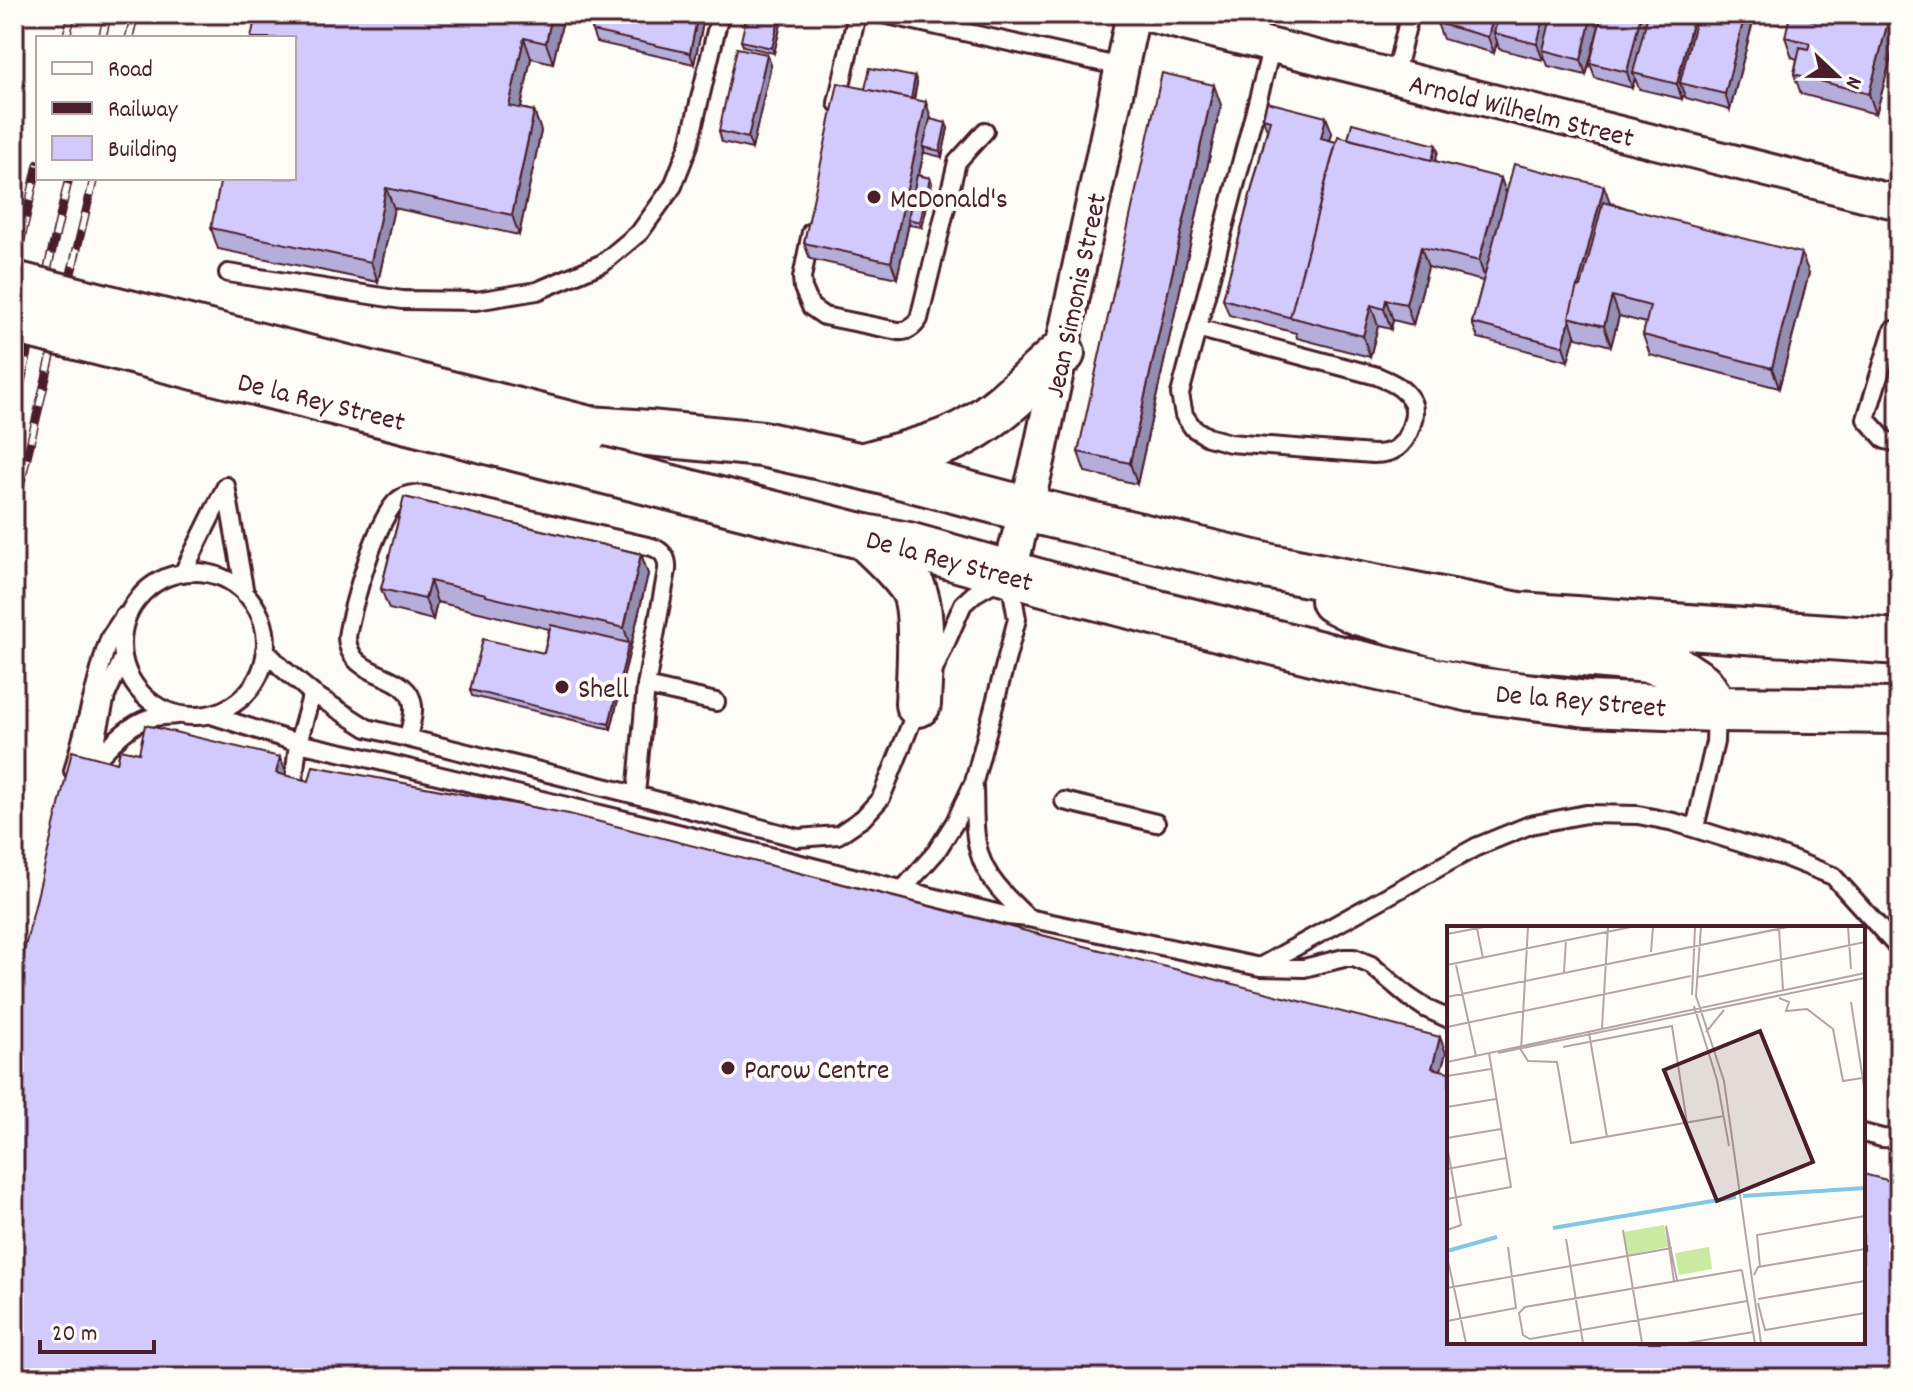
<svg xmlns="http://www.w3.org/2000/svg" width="1913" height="1392" viewBox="0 0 1913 1392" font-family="Dekko,sans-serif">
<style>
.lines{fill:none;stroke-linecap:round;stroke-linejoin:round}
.service-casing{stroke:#4a1f2b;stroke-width:22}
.minor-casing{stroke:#4a1f2b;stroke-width:38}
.secondary-casing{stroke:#4a1f2b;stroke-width:50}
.service{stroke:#fdfcf7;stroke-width:16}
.minor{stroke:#fdfcf7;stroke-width:32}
.secondary{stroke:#fdfcf7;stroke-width:44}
.rail-casing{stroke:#4a1f2b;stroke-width:9}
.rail{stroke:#fdfcf7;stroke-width:6;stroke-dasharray:18;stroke-linecap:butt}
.secondary-bridge-casing{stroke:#4a1f2b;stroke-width:50;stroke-linecap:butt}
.secondary-bridge{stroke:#fdfcf7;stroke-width:44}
.wall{fill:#b5aeda;stroke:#4a1f2b;stroke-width:2}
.shaded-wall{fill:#938db1;stroke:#4a1f2b;stroke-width:2}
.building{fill:#d2cafd;stroke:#4a1f2b;stroke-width:2}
.poi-dot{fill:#4a1f2b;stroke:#fdfcf7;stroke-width:3}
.labels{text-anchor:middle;stroke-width:8;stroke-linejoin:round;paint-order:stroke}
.street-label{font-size:28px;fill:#4a1f2b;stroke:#fdfcf7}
.poi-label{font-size:28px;fill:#4a1f2b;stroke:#fdfcf7;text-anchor:start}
.inset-river{fill:none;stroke:#82c7e3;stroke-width:4}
.inset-road{fill:none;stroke:#b5a4a5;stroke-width:2}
.view{fill:#4a1f2b;fill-opacity:0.15;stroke:#4a1f2b;stroke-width:4}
.inset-edge{fill:none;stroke:#4a1f2b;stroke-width:4}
</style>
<rect width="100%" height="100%" fill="#fdfcf7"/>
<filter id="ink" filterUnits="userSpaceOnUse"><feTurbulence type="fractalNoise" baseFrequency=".0125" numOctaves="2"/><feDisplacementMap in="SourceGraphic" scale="16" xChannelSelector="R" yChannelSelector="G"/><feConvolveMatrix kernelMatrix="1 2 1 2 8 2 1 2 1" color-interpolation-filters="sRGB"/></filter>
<g filter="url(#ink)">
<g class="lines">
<g class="service-casing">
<path id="service" d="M883,14L1122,67
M1394,77L1410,14
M837,103L857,14
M811,232L802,278L803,288L811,307L824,316L898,331C908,332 914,327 919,319L957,162L985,131
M228,273L402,300L476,301L537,291L603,263L640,232L673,186L689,145L720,14
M1197,328L1377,376C1391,382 1404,387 1412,402C1418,414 1409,439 1397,448C1390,453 1381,454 1373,454L1230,443L1208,437L1193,428L1184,415L1180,394L1272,46
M1899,329L1893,330L1866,419L1885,440L1899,443
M226,486L245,594
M122 644a72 72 0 1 1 144 0a72 72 0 1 1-144 0Z
M183,573L226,486
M265,650L282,668L312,693L367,728L636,795L798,838L838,835L863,818L881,798L918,706
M646,686L716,702
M211,715L298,743L362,757L642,824L1008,916L1028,918L1260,967L1304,968L1344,958H1354L1371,965L1409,997L1427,1009L1449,1019
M408,738C410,728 414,716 413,706C410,669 349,682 347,637C351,610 378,510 401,498C409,493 417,494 425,495L652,547C663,551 668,558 667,570L646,686L636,795
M92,764C108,748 127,725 149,718C157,716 168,716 176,715
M73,771L105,651L110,637L124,616
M88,778L106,696L123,658
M974,788C975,809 973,832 979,852C986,879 1008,899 1028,918
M292,797L298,743L312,693
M1064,801L1156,823
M1695,828L1715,742L1716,711
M903,889L936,852L955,822L974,782L1017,619L1009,574L974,594L963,604L934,670
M1263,965L1476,847L1530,825L1586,814L1638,815L1674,822L1785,857L1833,876L1899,949
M1863,1133L1882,1138L1899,1139"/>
</g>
<g class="minor-casing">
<path id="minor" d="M1145,14L1899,203
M1009,574L1038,461L1133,14"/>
</g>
<g class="secondary-casing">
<path id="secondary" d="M589,429L649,433L762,444L862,466L1026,509L1271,567L1519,615L1899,642
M862,466C895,456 944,446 972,428C1005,408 1033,378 1062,353
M672,488L865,537L908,545L1083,594L1344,660L1471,689L1587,704L1717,709L1899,711
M865,537C881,552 899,568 912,587C925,608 919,677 918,704
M1333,600L1357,612L1448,637L1506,647L1649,660L1674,667L1701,685L1717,709"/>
</g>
<use href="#service" class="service"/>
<use href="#minor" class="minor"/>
<use href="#secondary" class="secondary"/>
<g class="rail-casing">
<path id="rail" d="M66,38L72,14
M102,38L108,14
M129,38L135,14
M14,271L38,164
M14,412L69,178
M14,511L94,178"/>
</g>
<use href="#rail" class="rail"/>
<g class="secondary-bridge-casing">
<path id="secondary-bridge" d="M14,284L589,429
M14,321L672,488"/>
</g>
<use href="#secondary-bridge" class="secondary-bridge"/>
</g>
<path class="wall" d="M595,14H705L694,64L596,42L592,31Z
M1440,14H1755L1730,110L1686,98L1684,94L1682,99L1639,89L1635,78L1632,88L1595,78L1590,63L1586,75L1548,66L1544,55L1543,60L1499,49L1497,42L1494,53L1443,39L1437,23Z
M1899,14V27L1876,114L1801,94L1794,74L1797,59L1792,57L1785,37L1815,21Z
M779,18L781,24L774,53L743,46L741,41Z
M562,24L553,63L531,58L521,108L534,111L541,131L519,235L394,208L378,282L218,249L211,228L294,38Z
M767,54L771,65L752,149L722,142L719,131Z
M915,77L917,83L914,100L931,119L948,128L942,157L925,153L924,151L919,175L930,178L932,183L922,227L910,225L909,223L897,278L810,259L804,243L865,89Z
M1221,105L1137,484L1085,472L1078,452Z
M1326,117L1332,133L1330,141L1336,142L1348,139L1438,151L1435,161L1506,193L1610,202L1809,273L1779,388L1650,355L1643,335L1646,323L1619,316L1611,346L1576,337L1575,335L1568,361L1478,338L1472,323L1483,281L1428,267L1413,325L1393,320L1391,329L1378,326L1370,357L1297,338L1296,333L1229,315L1223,299L1267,130L1263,118Z
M1899,352V391L1893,375Z
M404,497L641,554L648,574L611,729L472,696L470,690L544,653L549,629L437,602L433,620L389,609L381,589Z"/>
<path class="shaded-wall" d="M552,14H558L562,24L553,63L546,43Z
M698,14H705L694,64L690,53Z
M1494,14H1504L1494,33L1497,42L1494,53L1488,37Z
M1545,14H1555L1543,50L1544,55L1543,60L1537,44Z
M1592,14H1602L1586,75L1581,60Z
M1641,14H1651L1633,73L1635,78L1632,88L1627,72Z
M1694,14H1704L1680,83L1684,94L1682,99L1677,84Z
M1745,14H1755L1730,110L1725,94Z
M1890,14H1899V27L1876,114L1869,94Z
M779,18L781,24L774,53L772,48Z
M524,38L531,58L517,126L509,106Z
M767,54L771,65L752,149L748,138Z
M915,77L917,83L911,111L909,106Z
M1214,85L1221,105L1137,484L1130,463Z
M926,102L931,118L925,148L923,147L924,151L909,219H908L909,223L897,278L891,262Z
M534,111L541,131L519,235L512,215Z
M1326,117L1332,133L1326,154L1321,138Z
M946,123L948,128L942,157L940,151Z
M1436,145L1438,151L1432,174L1430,169Z
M930,178L932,183L922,227L920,222Z
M1501,178L1508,199L1486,282L1479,261Z
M1604,186L1610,202L1579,320L1570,317Z
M386,188L394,208L378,282L371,262Z
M1421,247L1428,267L1413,325L1406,304Z
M1801,253L1809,273L1779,388L1772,368Z
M1612,296L1619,316L1611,346L1604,326Z
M1386,300L1393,320L1391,329L1384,309Z
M1371,305L1378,326L1370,357L1363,336Z
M1570,319L1575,335L1568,361L1563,346Z
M641,554L648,574L611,729L609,724L629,643L624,628Z
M430,581L437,602L433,620L425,599Z
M280,757L286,772L282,789L276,773Z
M1440,1037L1446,1053L1437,1084L1432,1068Z"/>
<path class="building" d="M256,14H552L546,43L524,38L509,106L534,111L512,215L386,188L371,262L211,228L221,178H294V38H251Z
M595,14H698L690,53L592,31Z
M747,14H759L779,18L772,48L741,41Z
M1440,14H1494L1488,37L1437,23Z
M1499,14H1545L1537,44L1494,33Z
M1552,14H1592L1581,60L1543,50Z
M1602,14H1641L1627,72L1590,63Z
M1648,14H1694L1677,84L1633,73Z
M1697,14H1745L1725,94L1680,83Z
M1817,14H1890L1869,94L1794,74L1800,47L1808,49L1810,43L1785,37L1790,15L1815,21Z
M737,48L767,54L748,138L719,131Z
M870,68L915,77L911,99L865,89Z
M1162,73L1214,85L1130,463L1078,452Z
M838,83L926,102L891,262L804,243Z
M1267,102L1326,117L1321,138L1336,142L1290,317L1292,318L1223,299L1270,120L1263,118Z
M930,119L946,123L940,151L923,147Z
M1352,123L1436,145L1432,160L1348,139Z
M1338,136L1501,178L1479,261L1421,247L1406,304L1386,300L1384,309L1371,305L1363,336L1290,317Z
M1514,164L1604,186L1578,287L1577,286L1569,317L1570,319L1563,346L1472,323Z
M917,175L930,178L920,222L908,219Z
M1603,202L1801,253L1772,368L1643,335L1650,306L1612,296L1604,326L1569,317L1577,286L1581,287Z
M1899,352V376L1893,375Z
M404,497L641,554L624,628L486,596V594L430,581L425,599L381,589Z
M551,625L629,643L609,724L470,690L483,639L544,653Z
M145,725L280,757L276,773L309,781L313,766L569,814L1440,1037L1432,1068L1449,1072V1342H1863V1174L1899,1183V1378H14V993L72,751L117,763L120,749L139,753Z"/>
</g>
<g class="poi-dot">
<circle cx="874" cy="197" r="8"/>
<circle cx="562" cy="687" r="8"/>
<circle cx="728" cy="1068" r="8"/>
</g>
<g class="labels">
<g class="street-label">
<text transform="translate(1522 109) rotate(14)" y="10">Arnold Wilhelm Street</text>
<text transform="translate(1074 295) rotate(-78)" y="10">Jean Simonis Street</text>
<text transform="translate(322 400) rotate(14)" y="10">De la Rey Street</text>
<text transform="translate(950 559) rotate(15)" y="10">De la Rey Street</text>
<text transform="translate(1581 699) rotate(5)" y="10">De la Rey Street</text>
</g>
<g class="poi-label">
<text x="890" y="207">McDonald's</text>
<text x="578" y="697">Shell</text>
<text x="744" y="1078">Parow Centre</text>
</g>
</g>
<g transform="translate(1447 926)">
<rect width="418" height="418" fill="#fdfcf7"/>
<path d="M217,299L221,321L181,329L177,306Z" fill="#cae9a1"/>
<path d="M262,321L265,343L232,349L228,327Z" fill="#cae9a1"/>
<path class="inset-river" d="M296,270L418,262M106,302L289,271M0,325L50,311"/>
<path class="inset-road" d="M81,1L74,124L81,135L110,136L124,217L277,190M254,1L249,70L277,155L314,417M401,1L404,43M30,3L36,32M332,3L336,64M0,8L37,1M204,26L206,1M0,39L184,1M9,39L29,130M117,46L119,14M251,51L418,16M245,69L248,1M0,71L341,1M332,72L342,76L339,85L360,83L386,103L396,155L415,152M404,76L418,167M247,80L270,154L282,220M0,101L244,50M155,102L161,1M259,106L277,84M142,107L160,211M116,121L225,100L240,197M51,127L418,52M0,136L418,47M0,150L44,143M0,181L49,173M0,212L54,203M0,219L14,299L0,304M0,243L59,232M0,273L64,261L42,127M176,304L195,417M119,313L136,417M0,330L19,417M313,341L310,309L418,290M307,349L311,341L418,323M227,355L219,300L230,354M0,362L225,322M311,373L418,355M300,375L83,413L76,409L72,387L78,381L294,344L295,345L308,417M311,377L318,404L418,387M0,395L69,382L61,321M240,417L306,406"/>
<path class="view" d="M313,105L366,236L270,275L217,144Z"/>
<rect width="418" height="418" class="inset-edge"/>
</g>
<rect width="1913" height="1392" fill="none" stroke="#fdfcf7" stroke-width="48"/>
<rect x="24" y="24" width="1865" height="1344" fill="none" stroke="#4a1f2b" stroke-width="3" filter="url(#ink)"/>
<rect x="36" y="36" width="260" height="144" fill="#fdfcf7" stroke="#b5a4a5" stroke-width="2"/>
<rect x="52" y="62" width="40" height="12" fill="#fdfcf7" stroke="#b5a4a5" stroke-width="2"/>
<text x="108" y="76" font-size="24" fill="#4a1f2b">Road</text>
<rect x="52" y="102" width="40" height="12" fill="#4a1f2b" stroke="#b5a4a5" stroke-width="2"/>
<text x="108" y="116" font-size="24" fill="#4a1f2b">Railway</text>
<rect x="52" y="136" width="40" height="24" fill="#d2cafd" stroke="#b5a4a5" stroke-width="2"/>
<text x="108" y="156" font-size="24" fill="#4a1f2b">Building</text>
<g transform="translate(1837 76) rotate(112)" stroke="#fdfcf7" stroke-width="6" paint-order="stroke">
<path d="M0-6L14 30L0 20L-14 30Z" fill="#4a1f2b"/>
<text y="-12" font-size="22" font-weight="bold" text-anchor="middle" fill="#4a1f2b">N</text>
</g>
<path d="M40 1340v12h114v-12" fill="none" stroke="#4a1f2b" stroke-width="4"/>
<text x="52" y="1340" font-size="24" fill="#4a1f2b" stroke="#fdfcf7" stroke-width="6" paint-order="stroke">20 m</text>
</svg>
